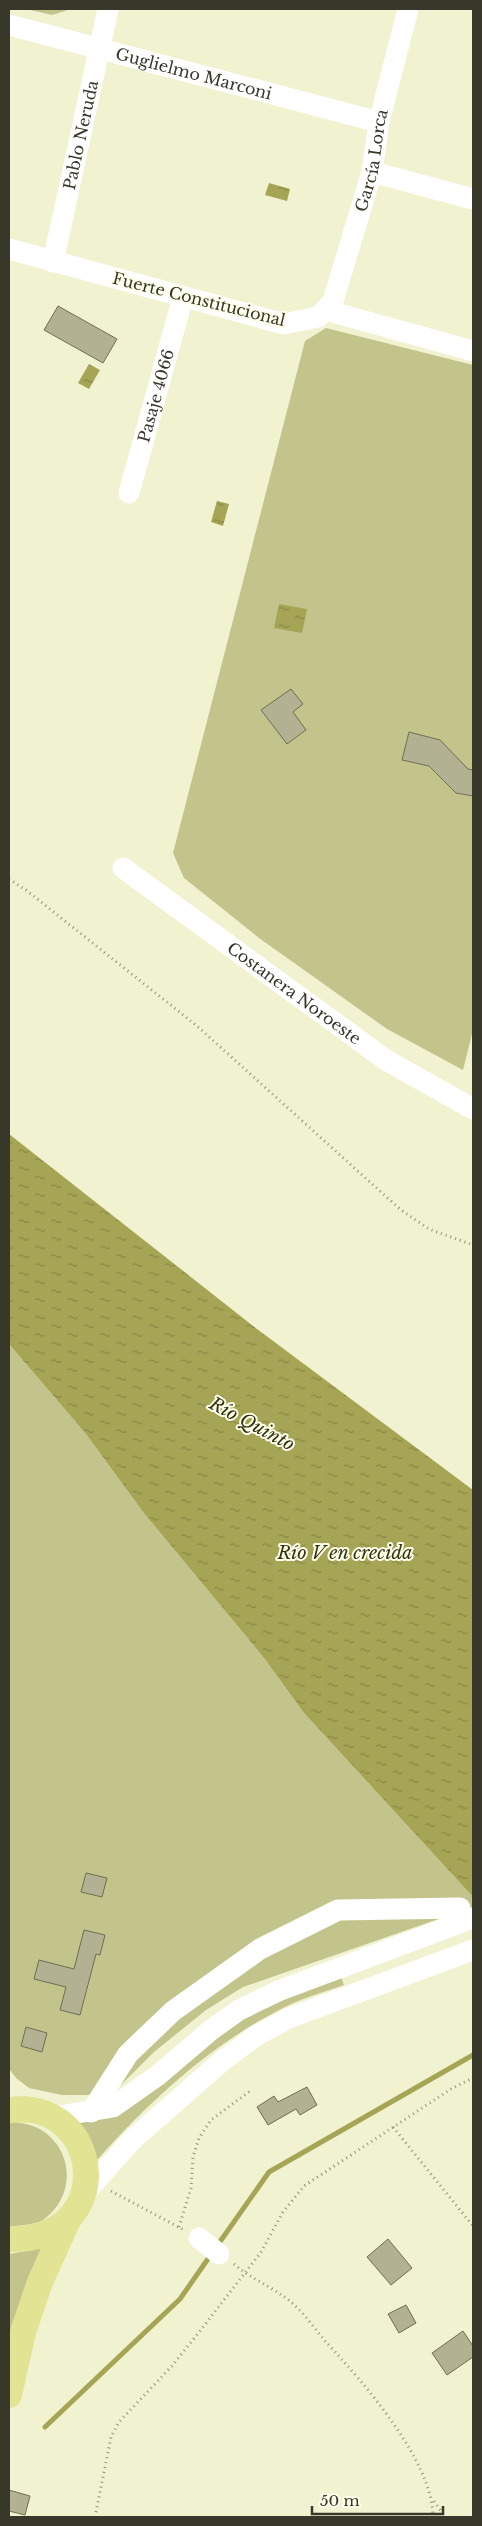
<svg xmlns="http://www.w3.org/2000/svg" width="482" height="2526" viewBox="0 0 482 2526" font-family="'Libre Baskerville',serif">
<style>
.green{fill:#c3c48b}
.water{fill:url(#water-ripples)}
.lines{fill:none;stroke-linecap:round;stroke-linejoin:round}
.stream{stroke:#a6a555;stroke-width:5}
.building{fill:#b2b292;stroke:#6e6f50}
.path{stroke:#92927b;stroke-width:3;stroke-dasharray:1 4;stroke-linecap:butt}
.minor{stroke:#fff;stroke-width:21}
.major{stroke:#e3e394;stroke-width:26}
.labels{text-anchor:middle;stroke-width:4;stroke-linejoin:round;paint-order:stroke}
.street-label{font-size:16px;fill:#37372a;stroke:#feffea}
.water-label{font-size:18px;font-style:italic;fill:#33320f;stroke:#feffea}
</style>
<defs>
<pattern id="water-ripples" width="26" height="14" patternUnits="userSpaceOnUse" patternTransform="scale(1.25)"><rect width="26" height="14" fill="#a6a555"/><path d="M2 4q2-2 4 0t4 0M15 11q2-2 4 0t4 0" fill="none" stroke="#888747"/></pattern>
</defs>
<rect width="100%" height="100%" fill="#f1f2d0"/>
<path class="green" d="M26,9H71L52,15Z
M326,328L473,365V1030L463,1070L387,1029L259,938L184,878L173,853L305,341Z
M9,1344L86,1434L143,1512L264,1658L304,1713L473,1897V1907L243,1987L206,2010L154,2052L121,2085L92,2095H62L29,2088L16,2078L9,2069Z
M340,1974L344,1985C325,1992 305,1997 287,2006C210,2044 146,2104 90,2168L71,2121L257,2006Z
M15,2122C27,2124 38,2126 47,2134C75,2157 73,2199 43,2220C34,2225 19,2225 9,2227V2123Z
M43,2248L9,2345V2254Z"/>
<path class="water" d="M269,183L290,189L287,201L265,195Z
M89,364L100,370L89,389L78,383Z
M217,501L229,504L223,526L211,522Z
M279,604L307,609L302,633L274,628Z
M9,1134L257,1329L473,1490V1897L304,1713L264,1658L143,1512L86,1434L9,1344Z"/>
<g class="lines">
<path class="stream" d="M217,2246L269,2172L473,2055
M45,2427L180,2299L212,2253"/>
</g>
<path class="building" d="M58,306L117,339L103,363L44,330Z
M291,689L303,704L293,712L306,730L287,744L261,710Z
M409,732L440,740L468,769L473,770V796L456,793L429,766L402,760Z
M86,1873L107,1878L102,1897L81,1892Z
M84,1930L105,1935L100,1955L96,1954L80,2015L60,2010L66,1987L34,1979L39,1960L74,1969Z
M26,2027L47,2033L42,2052L21,2046Z
M307,2087L317,2105L300,2115L296,2109L268,2125L257,2107L274,2096L278,2102Z
M388,2239L412,2268L391,2285L367,2257Z
M406,2305L416,2323L399,2333L388,2314Z
M463,2331L473,2346V2357L447,2375L432,2353Z
M9,2490L30,2496L25,2515L9,2511Z"/>
<g class="lines">
<path class="path" d="M9,879L26,890L197,1026L401,1210L429,1229L473,1245
M393,2127L473,2226
M111,2191L184,2230
M179,2227L191,2188L193,2157L199,2138L211,2120L250,2091
M234,2264C251,2279 273,2287 291,2302C304,2313 315,2329 326,2342C363,2382 433,2461 433,2517
M434,2501L445,2517
M95,2517L111,2437L119,2422L172,2366L200,2331L261,2252L283,2212L304,2186L451,2089L473,2078"/>
<g class="minor">
<path id="s1" d="M9,25L379,122"/>
<path d="M372,172L473,199"/>
<path d="M9,249L284,324L318,317L325,310L473,351"/>
<path id="s2" d="M53,262L108,9"/>
<path id="s3" d="M325,310L333,301L372,172L379,122L408,9"/>
<path id="s4" d="M129,493L183,297"/>
<path id="s5" d="M123,868L386,1060L473,1109"/>
<path d="M91,2112L128,2054L173,2011L260,1949L338,1910L460,1908"/>
<path d="M53,2117L113,2107L157,2076L211,2030L239,2010L278,1991L473,1918"/>
<path d="M83,2195L132,2140L222,2061L257,2035L289,2018L473,1950"/>
<path d="M199,2238L219,2254"/>
</g>
<path class="major" d="M9,2110C104,2098 119,2242 9,2239
M9,2395L23,2332L40,2282L68,2220"/>
</g>
<g class="labels">
<g class="street-label">
<text dy="6" stroke="none"><textPath href="#s1" startOffset="191">Guglielmo Marconi</textPath></text>
<text dy="6" stroke="none"><textPath href="#s2" startOffset="130">Pablo Neruda</textPath></text>
<text dy="6" stroke="none"><textPath href="#s3" startOffset="158">García Lorca</textPath></text>
<text transform="translate(199 299) rotate(14)" y="6">Fuerte Constitucional</text>
<text dy="6" stroke="none"><textPath href="#s4" startOffset="101">Pasaje 4066</textPath></text>
<text dy="6" stroke="none"><textPath href="#s5" startOffset="212">Costanera Noroeste</textPath></text>
</g>
<g class="water-label">
<text transform="translate(252 1424) rotate(28)" y="6">Río Quinto</text>
<text x="345" y="1559">Río V en crecida</text>
</g>
</g>
<rect width="482" height="2526" fill="none" stroke="#37372a" stroke-width="20"/>
<path d="M312 2506v8h131v-8" fill="none" stroke="#37372a" stroke-width="2.5"/>
<text x="320" y="2506" font-size="15" fill="#37372a" stroke="#feffea" stroke-width="4" paint-order="stroke">50 m</text>
</svg>
